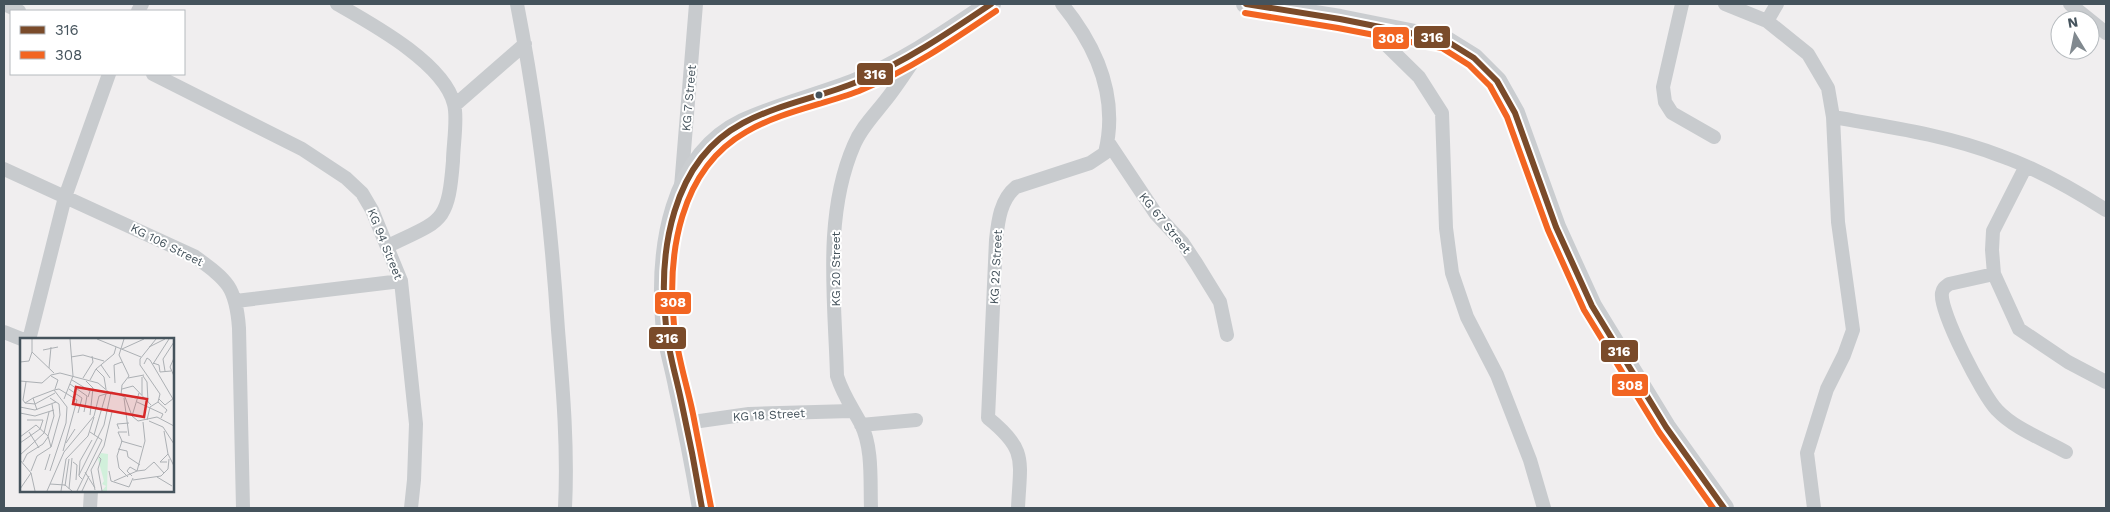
<svg xmlns="http://www.w3.org/2000/svg" width="2110" height="512" viewBox="0 0 2110 512" font-family="'Work Sans',sans-serif">
<style>
.lines{fill:none;stroke-linecap:round;stroke-linejoin:round}
.minor{stroke:#c8cbce;stroke-width:14}
.secondary{stroke:#cacdd0;stroke-width:20}
.bus-1-casing{stroke:#fff;stroke-width:10}
.bus-2-casing{stroke:#fff;stroke-width:10}
.bus-1{stroke:#7a4b2a;stroke-width:6}
.bus-2{stroke:#f26522;stroke-width:6}
.bus-dot{fill:#45535c;stroke:#fff;stroke-width:2}
.labels{text-anchor:middle;stroke-width:4;stroke-linejoin:round;paint-order:stroke}
.street-label{font-size:12px;fill:#45535c;stroke:#fff}
.inset-road{fill:none;stroke:#acb0b4;stroke-width:1}
.view{fill:#d62828;fill-opacity:0.15;stroke:#d62828;stroke-width:2.5}
.inset-edge{fill:none;stroke:#45535c;stroke-width:2.5}
.line-badge{stroke:#fff;stroke-width:2}
.badge-label{font-size:14px;text-anchor:middle;font-weight:bold;fill:#fff}
</style>
<rect width="100%" height="100%" fill="#f0eeef"/>
<g class="lines">
<path class="minor" d="M4,4L19,11
M337,4C372,24 444,63 454,104C458,118 453,146 453,161C448,224 442,220 388,246
M517,4C538,112 551,221 558,330C563,390 568,448 565,508
M1682,4L1663,87L1665,102L1672,113L1714,137
M1725,4L1767,21L1808,54L1828,88L1833,117L1838,222L1853,330L1844,355L1827,389L1807,453L1814,508
M2070,4L2106,33
M138,11L142,4
M1767,21L1777,4
M1366,25L1419,77L1442,113L1446,228L1452,273L1467,317L1497,375L1530,460L1544,508
M153,74L302,149L346,178L362,193L372,210L401,281L416,424L414,480L411,508
M455,105L525,44
M1833,117C1890,127 1947,135 2001,156C2038,169 2073,189 2106,210
M1108,142L1156,214L1182,242L1196,263L1220,302L1227,335
M2026,166L1993,231L1992,250L1994,274L2019,329L2068,362L2106,382
M4,169L194,256C227,280 236,286 239,328L243,508
M681,187L696,4
M1994,274L1949,284C1945,287 1943,288 1942,293C1939,311 1983,396 1997,410C2015,429 2043,439 2066,452
M236,301L401,281
M4,332L24,340
M29,340L65,197L109,74
M686,423L749,414L851,411
M861,425L916,420
M90,508L91,491
M871,508C870,482 873,448 861,424C852,407 843,395 837,376C835,301 823,216 854,145C861,128 874,115 885,101C897,86 907,70 918,54
M1018,508C1020,461 1028,450 988,418L996,240C998,222 1000,200 1016,187L1090,163L1105,153C1119,97 1097,47 1062,4"/>
<path class="secondary" d="M1246,4L1340,19L1445,40L1474,58L1497,81L1515,113L1556,227L1592,306L1666,427L1724,508
M702,508C695,467 687,426 678,386C674,364 666,341 665,319C660,249 672,157 743,123C780,106 820,97 857,82C905,63 949,32 991,4"/>
<g class="bus-1-casing">
<path id="bus-1" d="M1246,4L1340,19L1445,40L1474,58L1497,81L1515,113L1556,227L1592,306L1666,427L1724,508
M702,508C696,472 689,436 681,400C676,376 668,351 666,326C658,253 671,161 743,123C779,104 820,97 857,82C905,62 948,33 991,4"/>
</g>
<g class="bus-2-casing">
<path id="bus-2" d="M1245,13L1338,28L1442,48L1469,65L1490,86L1507,117L1548,230L1584,310L1659,432L1713,508
M711,507C705,476 699,445 693,414C687,385 677,355 674,325C667,255 679,170 746,132C780,112 822,105 859,91C908,71 952,41 996,11"/>
</g>
<use href="#bus-1" class="bus-1"/>
<use href="#bus-2" class="bus-2"/>
</g>
<circle class="bus-dot" cx="819" cy="95" r="4.5"/>
<g class="labels">
<g class="street-label">
<text transform="translate(689 98) rotate(-85)" y="4">KG 7 Street</text>
<text transform="translate(1165 223) rotate(51)" y="4">KG 67 Street</text>
<text transform="translate(385 244) rotate(68)" y="4">KG 94 Street</text>
<text transform="translate(167 245) rotate(27)" y="4">KG 106 Street</text>
<text transform="translate(996 267) rotate(-87)" y="4">KG 22 Street</text>
<text transform="translate(836 269) rotate(-90)" y="4">KG 20 Street</text>
<text transform="translate(769 415) rotate(-3)" y="4">KG 18 Street</text>
</g>
</g>
<g transform="translate(20 338)">
<rect width="154" height="154" fill="#f0eeef"/>
<path d="M81,115L88,116L87,153H82L86,148L82,146L84,143L78,121Z" fill="#d1f0db"/>
<path class="inset-road" d="M12,1V14L34,35M77,1L121,19M129,9L145,1M102,11L124,1M23,12L38,9M51,19L63,17L84,23M154,20L150,29L154,38M0,24L9,23L12,14M133,25L139,27L140,34L151,33M124,26L127,20L130,22L153,61M133,26L149,1M81,27L90,40M29,30L31,9M76,31L84,39L86,51M145,33L143,21L154,4M31,38L38,42L35,51M123,38L127,44L128,64M63,40L73,24L72,18M108,40L124,37M52,42L70,53L68,59M70,42L76,31L94,16L96,9M0,43L22,45L31,37L40,35L78,45L90,55M66,43L73,50L70,77M6,44L3,62L5,65L13,60M95,45L94,27L102,24M50,46L67,58L64,74M49,51L62,60L58,75M102,51L113,48L131,67M34,52L39,51L57,62L43,113M101,56L116,60M101,57L102,47L109,38L99,17L104,1M122,57V39M30,60L39,66L40,77L31,109M104,60L109,98M44,61L53,38L50,1M139,61L145,67L154,60M117,64L143,76L141,80M138,64L147,72L145,75M5,65L15,66L35,55M0,69L15,72L36,64M17,72L13,60L34,52L47,69L46,85L30,133M0,75L15,78L34,72M112,78L119,55M7,82H23M127,82L130,69L138,64L140,56L120,27V21L136,1M129,83L143,89L154,106M99,91L97,86L109,85M144,93L148,116L154,128M9,94L19,110M107,94H98L102,103L97,118L99,130L108,139M74,97L86,56M28,98L34,78L32,66M0,99L16,87L28,98L31,109M101,103L122,109M0,105L20,91L23,82M46,105L55,91M98,111L107,113L108,119L120,127M0,117L24,95L29,74M79,119L81,121L78,131L82,153M0,122L11,135L0,151M3,124L7,116L23,106L28,99M53,124L57,127L56,142M147,124H140L148,116M25,132L30,116M11,133L17,118L31,109M89,133L91,143L109,149L113,140M117,133L125,132L134,124L144,135M65,134L75,150M11,135L15,153M59,137L84,87L91,54M112,138L107,133L110,129L117,133M137,139L152,148M62,141L59,138L60,123L72,102M113,142L141,138L148,131L149,121M94,143L117,133L125,103L123,84M30,146L45,147L52,153M45,148L49,121M49,151L52,120M75,152L71,132L84,108L92,74M27,153L44,114L74,78L79,58L92,54L105,59L112,78L118,83L137,79L154,88M41,153L46,121L68,98L74,79M57,153L82,102L70,94M62,153L69,138"/>
<path class="view" d="M56,49L127,61L124,79L53,66Z"/>
<rect width="154" height="154" class="inset-edge"/>
</g>
<g class="line-badge">
<rect x="1413" y="25" width="38" height="24" rx="5" fill="#7a4b2a"/>
<rect x="1372" y="26" width="38" height="24" rx="5" fill="#f26522"/>
<rect x="856" y="62" width="38" height="24" rx="5" fill="#7a4b2a"/>
<rect x="654" y="291" width="38" height="24" rx="5" fill="#f26522"/>
<rect x="648" y="326" width="39" height="24" rx="5" fill="#7a4b2a"/>
<rect x="1600" y="339" width="39" height="24" rx="5" fill="#7a4b2a"/>
<rect x="1611" y="373" width="38" height="24" rx="5" fill="#f26522"/>
</g>
<g class="badge-label">
<text x="1432" y="42">316</text>
<text x="1391" y="43">308</text>
<text x="875" y="79">316</text>
<text x="673" y="307">308</text>
<text x="667" y="343">316</text>
<text x="1619" y="356">316</text>
<text x="1630" y="390">308</text>
</g>
<rect width="2110" height="512" fill="none" stroke="#45535c" stroke-width="10"/>
<rect x="10" y="10" width="175" height="65" fill="#ffffff" stroke="#b5babe"/>
<rect x="20" y="26" width="25" height="8" fill="#7a4b2a" stroke="#b5babe"/>
<text x="55" y="35" font-size="15" fill="#45535c">316</text>
<rect x="20" y="51" width="25" height="8" fill="#f26522" stroke="#b5babe"/>
<text x="55" y="60" font-size="15" fill="#45535c">308</text>
<g transform="translate(2075 35) rotate(350)"><circle r="24" fill="#ffffff" stroke="#b5babe"/>
<path d="M0-4L9 19L0 12L-9 19Z" fill="#81898f"/>
<text y="-8" font-size="14" font-weight="bold" text-anchor="middle" fill="#45535c">N</text>
</g>
</svg>
